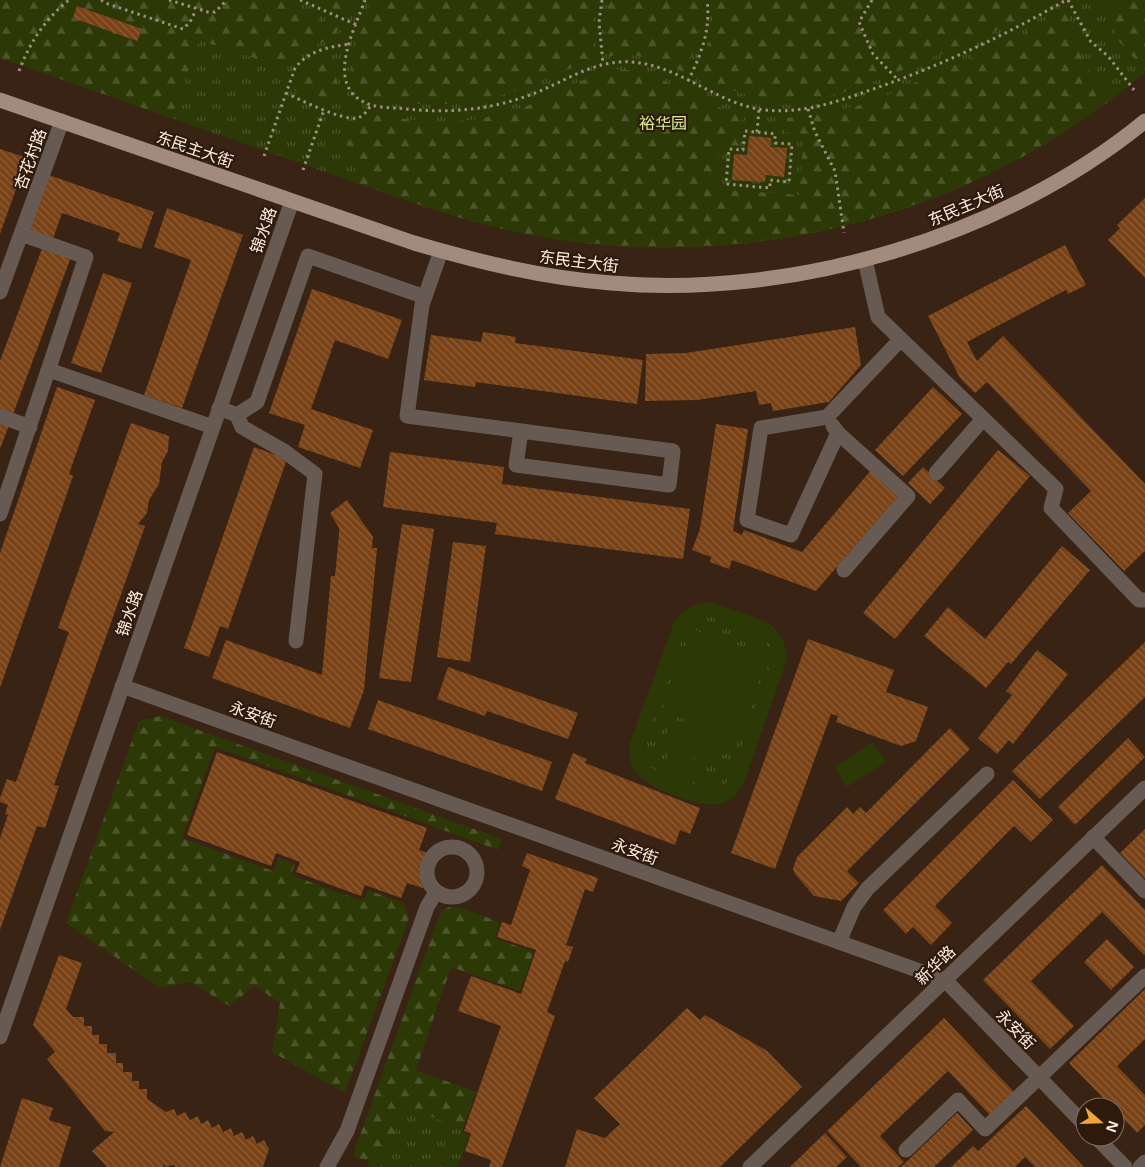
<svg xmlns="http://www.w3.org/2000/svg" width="1145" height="1167" viewBox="0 0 1145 1167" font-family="'Noto Sans','Noto Sans SC',sans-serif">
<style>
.grass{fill:url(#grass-tufts)}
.forest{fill:url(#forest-firs)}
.pitch{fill:#2c3906;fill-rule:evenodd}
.building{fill:url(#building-back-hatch)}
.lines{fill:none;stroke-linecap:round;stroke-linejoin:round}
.path{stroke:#9f8d81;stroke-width:3;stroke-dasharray:2.5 4;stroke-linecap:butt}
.minor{stroke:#665a53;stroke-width:15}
.major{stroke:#a28a7c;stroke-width:15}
.labels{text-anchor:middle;stroke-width:4.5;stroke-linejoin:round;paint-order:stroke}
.park-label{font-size:16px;fill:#d4f294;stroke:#2e1a0a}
.street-label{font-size:16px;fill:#feefe5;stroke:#2e1a0a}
</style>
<defs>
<pattern id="grass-tufts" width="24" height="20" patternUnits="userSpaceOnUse" patternTransform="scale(1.25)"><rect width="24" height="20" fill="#2c3906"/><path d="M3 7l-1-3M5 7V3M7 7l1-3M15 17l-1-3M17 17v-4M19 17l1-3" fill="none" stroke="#4c562a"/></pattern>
<pattern id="forest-firs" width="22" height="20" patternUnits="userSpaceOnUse" patternTransform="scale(1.25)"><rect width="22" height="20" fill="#2c3906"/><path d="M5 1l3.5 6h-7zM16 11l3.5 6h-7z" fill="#4c562a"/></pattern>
<pattern id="building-back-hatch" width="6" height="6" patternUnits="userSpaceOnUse" patternTransform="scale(1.25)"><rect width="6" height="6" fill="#794216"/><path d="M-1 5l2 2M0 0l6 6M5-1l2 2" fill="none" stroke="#8d5e38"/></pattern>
</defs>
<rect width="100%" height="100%" fill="#392314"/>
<path class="grass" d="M0,0H1145V73C1110,101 1074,128 1035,150C895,231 726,263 567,241C518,234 472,221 425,207L0,58Z
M709,616L764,637L771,646L773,658L731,777C717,804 680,782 659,774C648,767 642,759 644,745L684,633C690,622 697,617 709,616Z
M404,1107L463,1128L462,1132L469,1135L458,1167H368L373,1154L386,1158Z"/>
<path class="forest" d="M0,0H278L338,28L334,40C311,45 297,46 285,68L199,40L172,118L0,58Z
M316,0H356L351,13L346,14Z
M372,0H589L593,6L596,58C560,72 526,89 488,99C464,106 384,108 364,92C353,83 351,71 352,58Z
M609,0H701C705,27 696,48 685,72C660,58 637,53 608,56L605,25Z
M713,0H1053C1011,26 964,44 919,63C883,78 846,95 808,100C770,105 731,91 697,77C706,53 717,26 713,0Z
M1110,0H1145V70L1117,39Z
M1064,9C1073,23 1074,39 1080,54C1087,71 1103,84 1115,97C1076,125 1035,152 991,173C845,244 680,263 521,233C463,222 407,200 351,181L357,165L344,160L349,146L338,142L344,125C357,129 366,125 375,115C401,118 431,124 458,121C484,119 510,112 535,103C564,91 594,69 627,70C651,71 668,84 690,94C707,103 724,110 742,116L740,146L719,144L716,189L799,195L804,134L785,132L787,118L824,114L872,102L1018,37Z
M332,56C333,77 339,91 355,105L354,107L308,92L305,99L293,89C301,68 307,57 332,56Z
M160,716L502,839L498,850L215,747L182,838L273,871L278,858L295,864L291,875L363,901L368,890L403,903L409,918L345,1093L272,1052L280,1003L255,986L229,1006L191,982L160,988L66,923L139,721Z
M449,907H458L500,922L495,938L534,952L520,991L451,967L416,1070L476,1092L463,1128L404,1107L386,1159L373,1154L370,1162L354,1157L355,1149L438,919L443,910Z"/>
<path class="pitch" d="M710,602L765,621C780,630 786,642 787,659L744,783C738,793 731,801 719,804C701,809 645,787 635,772C629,763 629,753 630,742L675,620C685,608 695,603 710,602ZM709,616L764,637L771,646L773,658L731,777C717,804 680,782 659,774C648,767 642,759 644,745L684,633C690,622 697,617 709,616Z
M692,629L768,656L739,739L662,711Z
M672,720L725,739L715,765L662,747Z
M873,742L886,762L847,787L835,767Z
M669,754L707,768L701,785L662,771Z"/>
<path class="building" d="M77,6L142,29L137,41L73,18Z
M749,136L771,138L770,147L787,148L784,177L766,175L765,182L732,180L734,154L747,155Z
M0,149L33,160L27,177L21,175L0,234Z
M49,175L154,212L141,249L117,241L120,233L62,213L53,239L29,231Z
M1145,198V278L1108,240L1120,228L1117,225Z
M167,208L243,235L182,408L144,395L191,260L154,247Z
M1065,245L1086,285L1068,294L1066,290L967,342L977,361L1003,336L1145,484V551L1124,571L1068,513L1091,491L987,382L975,393L960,378L928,316Z
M43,246L71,257L12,417L0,413V361Z
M103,273L132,283L101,373L71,363Z
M312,289L402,320L388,359L335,340L311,409L373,430L360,468L298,447L305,425L269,413Z
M855,327L861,365L829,402L773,411L771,403L759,405L756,391L697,400L645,401L646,354L686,353Z
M483,332L516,337L515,343L643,360L637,404L476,382L475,387L424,380L431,335L481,342Z
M57,387L95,400L69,474L73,476L0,688V553Z
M933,387L962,414L903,476L875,450Z
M0,421L9,425L0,449Z
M131,423L169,436L168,451L162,462L159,484L149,500L147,513L138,524L145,526L54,785L59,786L45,828L37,826L0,930V838L8,815L5,814L8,805L0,802V798L7,779L16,782L69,632L58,628Z
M716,424L748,429L733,531L742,535L744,530L802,552L872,469L900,494L816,591L732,560L729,569L710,562L711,557L692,550L700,529Z
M254,447L287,459L228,629L220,626L209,657L184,648Z
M998,450L1030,476L895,639L863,613Z
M390,452L504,467L502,484L690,509L683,559L495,534L497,523L383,507Z
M923,467L945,488L930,504L908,483Z
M347,500L373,537L372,548H377L364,690L350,728L212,678L226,640L322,675L331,576H335L339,534V528L330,513Z
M402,524L434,529L411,682L379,678Z
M453,542L486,546L470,662L437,657Z
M1062,546L1090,570L1011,664L1008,662L986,688L924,636L948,607L985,639Z
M808,639L894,670L886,692L928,707L916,741L901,746L836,722L838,716L831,714L775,869L731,853Z
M1145,642V697L1040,799L1012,771Z
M1037,650L1068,674L1013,744L1009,740L997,754L978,738L1012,695L1006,691Z
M448,667L578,713L568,739L487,711L485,716L437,699Z
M378,700L552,762L542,791L368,729Z
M950,728L970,749L847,871L859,883L841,901L814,896L795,874L793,869L797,857L847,807L853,814L860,807L866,813Z
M1128,738L1145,757L1075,825L1058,807Z
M217,752L427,828L419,850L435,856L423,888L407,883L401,898L365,885L361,896L296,872L300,862L276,853L271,866L187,835Z
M573,753L587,759L585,763L700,808L690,834L680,830L675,845L555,799Z
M1013,780L1053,820L1031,842L1014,826L935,906L952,923L931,945L913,927L906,934L883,910Z
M1145,829V879L1120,853Z
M527,853L598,878L593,892L585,889L566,945L573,947L568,962L565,961L547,1012L555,1016L502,1167H489L491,1160L465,1151L471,1134L464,1131L501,1026L458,1011L471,976L521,994L536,950L497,937L502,922L511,925L530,870L522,866Z
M1102,865L1145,910V954L1144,955L1102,912L1031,981L1074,1026L1050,1049L983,980Z
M1107,939L1134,967L1111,990L1084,962Z
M59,955L82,963L66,1009L73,1017H84V1026H92V1035H99V1044H107V1053H116V1063H123V1072H132V1081H139V1089H147V1099L166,1112L174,1109L177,1116L185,1112L190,1120L198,1116L201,1124L208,1120L212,1128L219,1124L223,1132L231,1128L234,1136L242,1132L246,1140L253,1136L257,1144L264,1140L269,1149L263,1167H175L174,1165L165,1167L164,1164L163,1167H107L92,1151L114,1132L105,1131L47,1059L55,1052L33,1025Z
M1145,989V1039L1117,1066L1145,1095V1125L1137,1133L1115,1110V1107H1112L1069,1063Z
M687,1008L700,1020L705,1015L767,1051L802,1087L720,1167H565L577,1129L605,1138L620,1124L594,1098Z
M944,1018L1014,1092L990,1115L948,1071L880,1136L904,1162L898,1167H861L827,1131Z
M22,1098L53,1108L49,1120L71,1127L59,1167H0Z
M1026,1106L1084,1167H1035L1025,1157L1015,1167H951L973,1146L978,1151Z
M957,1113L973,1130L934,1167H901Z
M825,1133L847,1157L836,1167H790Z"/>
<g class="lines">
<path class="path" d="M101,0L108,4L183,29L190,22L196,10
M169,0L208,12H215L227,0
M300,0L357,25
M365,0C354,31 322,89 371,105C379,107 388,108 397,108C447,114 492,111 540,91C566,80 592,63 621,62C671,59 710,100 758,109C800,116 839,101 879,87C944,64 1006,35 1066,0
M602,0L599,22L603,64
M872,0L859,22L873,54L898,80
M1068,0L1091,42L1108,56L1134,90
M19,71C30,42 45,19 69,0
M688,81C701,55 711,29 707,0
M286,93C300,100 343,121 357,118C364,116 367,111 371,105
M808,109L815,132L835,171L844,233
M745,131L775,134V143L792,144L789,182L770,180V188L726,184L729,149L743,150Z
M757,132L759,109
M264,156L295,68C309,50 329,47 350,44
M303,170L324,110"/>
<path class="minor" d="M441,251L422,305L407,416L521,431
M865,260L878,317L1056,489L1051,508L1139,600H1145
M0,292L62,121
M49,370L213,427
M219,408L237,415L257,402L308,256L425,297
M237,415L242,427L284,451L315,474L296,641
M0,416L30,427
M833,426L838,433L908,496L844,570
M521,431L673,451L669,485L516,465Z
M838,433L791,535L747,520L761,428L827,417L901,339
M936,473L983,419
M0,514L86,257L21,234
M122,686L945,980L1085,1125
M1093,837L1145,891
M427 872a25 25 0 1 1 50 0a25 25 0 1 1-50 0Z
M839,942L854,907L867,889L987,774
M0,1037L292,201
M1096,1137L1125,1167
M906,1150L958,1100L985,1129L1145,976
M327,1167L347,1131L427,907L436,892
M750,1167L1145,788
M1140,1167L1145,1162"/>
<path class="major" d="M0,100L414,243C479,262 543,278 611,283C792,299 1004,237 1145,121"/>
</g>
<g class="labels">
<g class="park-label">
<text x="663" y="129">裕华园</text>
</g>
<g class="street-label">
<text transform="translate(195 149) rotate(19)" y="6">东民主大街</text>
<text transform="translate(30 159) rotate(-70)" y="6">杏花村路</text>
<text transform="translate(966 205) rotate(-23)" y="6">东民主大街</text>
<text transform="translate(263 230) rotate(-71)" y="6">锦水路</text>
<text transform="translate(579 261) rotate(7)" y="6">东民主大街</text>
<text transform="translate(129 613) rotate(-71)" y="6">锦水路</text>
<text transform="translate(253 714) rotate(20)" y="6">永安街</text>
<text transform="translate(635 851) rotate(20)" y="6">永安街</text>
<text transform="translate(935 965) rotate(-44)" y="6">新华路</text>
<text transform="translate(1016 1029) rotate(46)" y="6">永安街</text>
</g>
</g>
<g transform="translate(1100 1122) rotate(110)"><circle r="24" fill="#2e1a0a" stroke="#816f62"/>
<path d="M0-4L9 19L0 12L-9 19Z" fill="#eea73d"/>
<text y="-8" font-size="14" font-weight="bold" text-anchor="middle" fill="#feefe5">N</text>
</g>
</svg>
